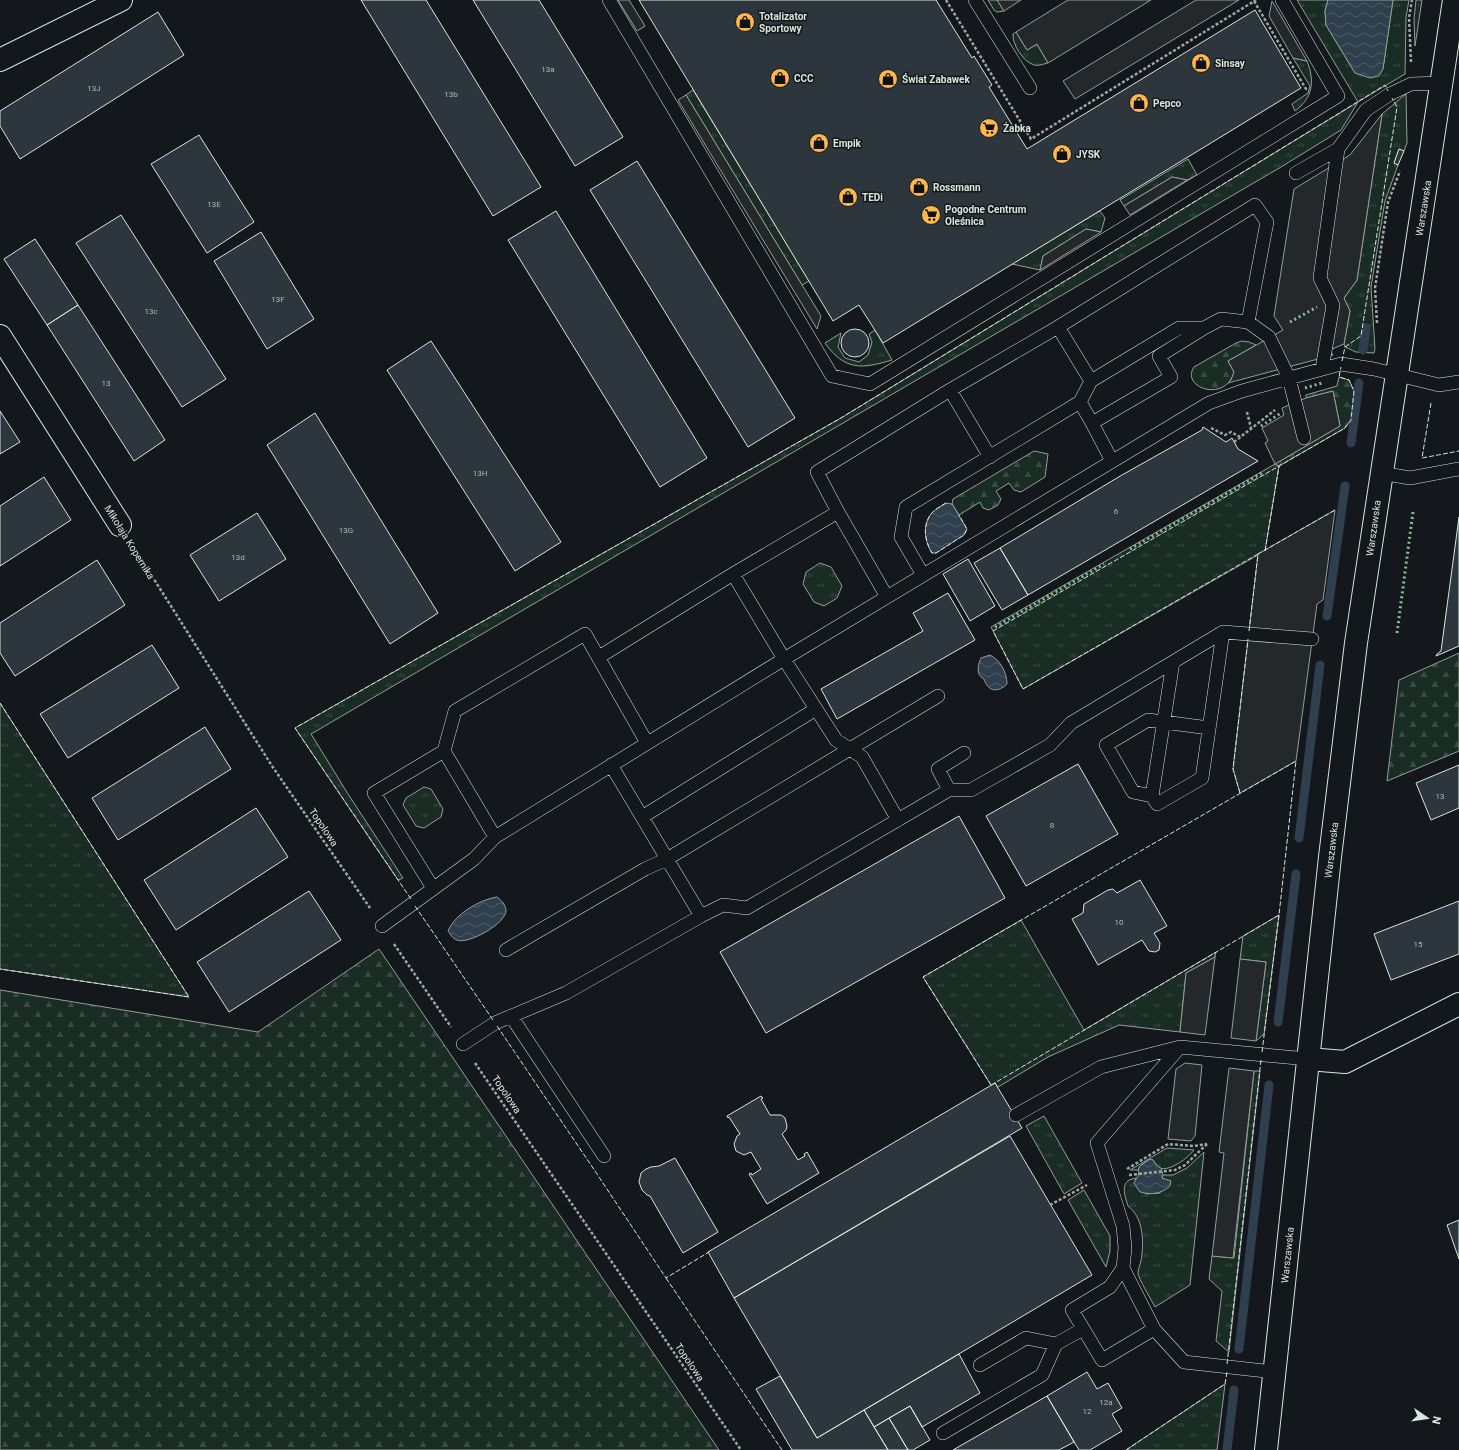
<svg xmlns="http://www.w3.org/2000/svg" width="1459" height="1450" viewBox="0 0 1459 1450" font-family="Roboto,sans-serif">
<style>
.grass{fill:url(#grass-tufts);stroke:#939e99}
.forest{fill:url(#forest-firs);stroke:#939e99}
.parking{fill:#24282b;stroke:#939e99}
.water{fill:url(#water-waves);stroke:#939e99}
.lines{fill:none;stroke-linecap:round;stroke-linejoin:round}
.stream{stroke:#2f3f4d;stroke-width:9}
.building{fill:#2c363c;stroke:#d8e6dc}
.service-casing{stroke:#d8e6dc;stroke-width:14}
.minor-casing{stroke:#d8e6dc;stroke-width:24}
.secondary-casing{stroke:#d8e6dc;stroke-width:24}
.path{stroke:#9da8a2;stroke-width:2.5;stroke-dasharray:3 2;stroke-linecap:butt}
.service{stroke:#14181c;stroke-width:13}
.minor{stroke:#14181c;stroke-width:22}
.secondary{stroke:#14181c;stroke-width:22}
.hedge{stroke:#8ac095;stroke-width:3;stroke-dasharray:2 3;stroke-linecap:butt}
.fence{stroke:#d8e6dc;stroke-width:1;stroke-dasharray:5 2;stroke-linecap:butt}
.labels{text-anchor:middle;stroke-width:3;stroke-linejoin:round;paint-order:stroke}
.number-label{font-size:8px;fill:#adbab4}
.poi-label{font-size:10px;font-weight:bold;fill:#d8e6dc;stroke:#14181c;text-anchor:start}
.street-label{font-size:10px;fill:#d8e6dc;stroke:#14181c}
</style>
<defs>
<pattern id="grass-tufts" width="24" height="20" patternUnits="userSpaceOnUse"><rect width="24" height="20" fill="#1a2d24"/><path d="M3 7l-1-3M5 7V3M7 7l1-3M15 17l-1-3M17 17v-4M19 17l1-3" fill="none" stroke="#3b4b43"/></pattern>
<pattern id="forest-firs" width="22" height="20" patternUnits="userSpaceOnUse"><rect width="22" height="20" fill="#1a2d24"/><path d="M5 1l3.5 6h-7zM16 11l3.5 6h-7z" fill="#3b4b43"/></pattern>
<pattern id="water-waves" width="16" height="10" patternUnits="userSpaceOnUse"><rect width="16" height="10" fill="#2f3f4d"/><path d="M0 5q4-4 8 0t8 0" fill="none" stroke="#4c5b66"/></pattern>
</defs>
<rect width="100%" height="100%" fill="#14181c"/>
<path class="grass" d="M988,0H997L1004,11L997,12L994,10Z
M1297,0H1328L1325,11L1326,25L1355,73L1383,69L1393,0H1409L1406,17L1405,74L1358,102L1341,130L1281,167L311,734L348,794L403,878L398,880L295,728L841,418L1358,102Z
M1416,0H1422L1415,46L1414,19Z
M1016,32L1027,50L1037,44L1048,63C1043,64 1037,67 1032,64C1023,61 1012,44 1013,34Z
M1293,58L1307,61C1315,81 1313,98 1295,111L1292,104L1308,93L1310,86Z
M693,90L809,281L802,285L686,95Z
M1406,94L1407,143L1404,151L1399,149L1394,163L1398,165L1385,201L1371,287L1375,349L1374,353L1356,352L1345,347L1344,344L1350,311L1344,298L1357,280L1382,114Z
M1188,159L1197,175L1187,180L1172,177L1124,206L1120,200Z
M1100,211L1105,218L1101,232L1086,229L1043,256L1040,270L1012,264Z
M875,330L892,360C862,369 845,371 825,343L841,333L838,347L845,358L859,362L868,355L872,342L869,334Z
M1275,464L1279,466L1265,551L1023,689L991,627Z
M820,563L831,567L842,586L837,598L824,606L814,602L803,584L806,572Z
M0,703L189,997L0,969Z
M424,787L431,789L443,809L441,817L424,828L416,826L403,805L406,798Z
M1279,915L1264,1034L1256,1041L1266,962L1240,959L1243,936Z
M1021,920L1084,1030L1216,952L1215,957L1186,973L1180,1032L1119,1025L1048,1057L998,1087L995,1083L991,1085L923,977Z
M1254,1071H1260L1229,1352L1216,1341L1222,1291L1209,1279L1212,1256L1234,1258Z
M1044,1116L1082,1183L1064,1194L1026,1126Z
M1167,1148L1194,1150C1188,1158 1170,1172 1159,1168C1156,1166 1155,1163 1153,1160L1150,1159L1140,1166L1138,1170H1130Z
M1204,1152L1190,1285L1155,1307C1152,1301 1138,1278 1138,1273C1138,1269 1140,1265 1141,1261C1144,1243 1144,1218 1128,1206C1124,1193 1119,1179 1138,1178L1135,1179L1146,1194L1160,1193L1164,1180L1162,1178L1163,1175H1173L1187,1168Z
M1084,1190L1110,1236V1251L1106,1267L1068,1200Z
M1225,1384L1217,1450H1126Z"/>
<path class="forest" d="M1242,341L1249,342L1256,345L1228,361L1234,372C1226,403 1180,388 1194,367L1236,343Z
M1339,377L1349,380L1354,391L1351,420L1345,428L1279,466L1275,464L1340,426L1333,391L1306,398V395L1337,386Z
M1034,451L1048,454L1045,477L1021,492L1014,490L1009,483L996,491L1001,499L998,505L989,510L983,508L980,502L959,515L952,504L953,499Z
M1459,653V751L1387,781L1399,680Z
M379,949L719,1450H0V990L258,1032Z"/>
<path class="parking" d="M618,0H629L645,26L637,31Z
M997,0H1021L1004,11Z
M1068,0H1151L1048,63L1037,44L1027,50L1016,32Z
M1196,0H1239L1075,99L1063,81Z
M1272,1L1307,61L1293,58L1269,16Z
M686,95L821,316L817,329L678,100Z
M1382,114L1357,280L1344,298L1350,311L1344,344L1330,350L1333,355L1228,383L1231,380L1234,372L1228,361L1283,330L1274,316L1294,189L1350,155Z
M1172,177L1187,180L1130,215L1124,206Z
M1086,229L1101,232L1040,270L1043,256Z
M1333,391L1340,426L1275,464L1265,443L1268,441L1262,428L1284,415L1282,408L1306,398Z
M1335,510L1323,600L1317,604L1296,761L1240,793L1233,769L1258,554Z
M1215,957L1205,1035L1180,1032L1186,973Z
M1240,959L1266,962L1256,1041L1231,1038Z
M1185,1063L1202,1065L1195,1136L1191,1141L1168,1139L1176,1069Z
M1229,1068L1254,1071L1233,1258L1212,1256L1224,1153L1219,1152Z"/>
<path class="water" d="M1328,0H1393L1383,69L1379,76L1370,78L1355,73L1326,25L1325,11Z
M946,503L952,504L967,529L964,535L936,553H932C925,542 922,526 931,514C934,510 941,506 946,503Z
M990,655C1000,660 1007,672 1007,684C1001,690 992,693 987,685C985,683 985,681 984,679C983,679 979,675 979,674C977,669 979,662 981,658Z
M497,897C501,900 505,904 506,910C507,923 468,945 457,940C452,938 451,935 448,931C455,914 479,900 497,897Z
M1150,1159L1153,1160L1157,1166L1161,1168L1163,1175L1162,1178L1171,1181L1170,1186C1161,1194 1152,1195 1140,1192L1134,1183C1136,1178 1140,1176 1138,1170L1140,1166Z"/>
<g class="lines">
<path class="stream" d="M1363,350L1366,328
M1351,443L1359,383
M1327,616L1345,486
M1299,838L1320,665
M1278,1022L1296,874
M1239,1349L1269,1085
M1227,1450L1234,1390"/>
</g>
<path class="building" d="M361,0H426L541,187L493,216Z
M473,0H539L623,137L575,166Z
M639,0H936L972,58L974,56L992,85L989,87L1027,149L1255,10L1301,88L883,343L859,305L833,321Z
M158,12L184,55L20,159L0,126V111Z
M199,135L254,222L207,253L151,164Z
M1399,149L1404,151L1398,165L1394,163Z
M637,161L795,418L748,447L590,190Z
M556,211L707,458L660,487L508,240Z
M121,215L226,379L182,407L76,243Z
M261,232L314,319L267,349L214,261Z
M35,239L78,305L47,325L4,259Z
M78,305L165,440L134,461L47,325Z
M841 343a14 14 0 1 1 28 0a14 14 0 1 1-28 0Z
M431,341L561,542L515,571L387,370Z
M0,411L20,442L0,454Z
M315,413L438,613L390,644L267,445Z
M1203,427L1226,442L1232,438L1238,449L1258,461L1028,595L1000,548L1122,475L1202,430Z
M44,477L71,520L0,566V506Z
M257,513L286,559L219,601L190,555Z
M1459,517V646L1436,656L1437,654L1441,651Z
M1000,548L1028,595L1002,610L974,563Z
M968,559L995,606L970,621L943,574Z
M97,560L125,605L15,676L0,653V623Z
M948,593L975,640L837,719L821,689L923,631L913,613Z
M152,645L179,688L68,758L40,714Z
M205,727L231,769L118,840L92,798Z
M1078,764L1118,834L1026,886L986,816Z
M1459,765V808L1431,820L1416,783Z
M256,808L288,857L176,930L144,880Z
M959,816L1005,898L766,1033L720,952Z
M1140,880L1167,926L1154,933L1160,943L1159,950L1155,952L1149,951L1142,940L1098,965L1072,919L1083,913L1084,904L1108,890L1113,889L1117,893Z
M309,891L341,940L229,1012L197,962Z
M1459,901V954L1391,980L1374,934Z
M995,1083L1022,1128L734,1298L708,1252Z
M761,1096L763,1098L761,1099L770,1115H781L785,1118L787,1126L786,1130L782,1134L798,1160L805,1156L804,1154L807,1152L819,1173L767,1204L749,1174L751,1173L752,1175L761,1169L751,1152L744,1155L736,1151L734,1144L737,1136L740,1134L729,1117L728,1118L727,1116Z
M1010,1136L1092,1275L817,1438L734,1298Z
M675,1158L718,1232L683,1253L650,1196L647,1195L642,1190L639,1182L641,1173L646,1169L651,1167L659,1166Z
M1459,1220V1259L1447,1225Z
M959,1354L980,1393L922,1427L910,1406L874,1427L864,1410Z
M1087,1372L1097,1389L1108,1383L1122,1408L1112,1414L1122,1431L1090,1450H1079L1047,1396Z
M780,1376L817,1438L864,1410L888,1450H792L756,1389Z
M1047,1396L1074,1442L1059,1450H953Z
M910,1406L930,1440L913,1450H908L889,1418Z
M889,1418L908,1450H888L874,1427Z"/>
<g class="lines">
<g class="service-casing">
<path id="service" d="M609,0L832,376L870,384L1338,96L1282,0
M975,0L1030,88
M1338,149L1366,110L1390,94L1411,84L1442,83
M1296,173L1338,149L1320,278L1333,305L1322,369
M1248,322L1269,337L1289,378L1304,438
M950,390L990,457
M1080,402L1091,381
M1112,461L1092,423L1171,377L1159,356L1204,328
M1381,473L1410,478L1459,469
M733,574L784,659L836,740L862,757L898,820
M923,575L901,537L906,507L1080,402L1092,423
M887,597L838,512L817,472L950,390L1058,327L1255,205L1267,222L1248,322L1221,319L1204,328H1179L1091,381L1058,327
M599,657L733,574L838,512
M1173,662L1152,796L1157,804L1202,778L1223,632
M444,751L455,711L585,634L647,743
M949,790L938,769L964,753
M1152,796L1133,792L1106,745L1148,720L1209,728
M642,817L816,709
M433,888L374,793L444,751L495,837
M701,916L723,905L747,908L949,790H971L1050,745L1071,723L1223,632L1312,639
M382,926L474,859L495,837L784,659L1209,403L1242,391L1341,364L1374,369L1439,385L1459,382
M506,950L645,869L667,859L938,696
M511,1016L604,1156
M463,1044L495,1023L566,993L701,916L611,765
M1016,1115L1101,1067L1180,1047L1308,1059
M1123,1268L1154,1329L1102,1360L1072,1310L1110,1287L1123,1268L1125,1248L1123,1226L1097,1143L1180,1047
M1154,1329L1184,1362L1274,1372
M980,1365L1026,1338L1056,1344
M943,1433L1042,1375L1056,1344L1083,1329"/>
</g>
<g class="minor-casing">
<path id="minor" d="M0,60L121,0
M0,336L120,525
M1308,1059L1345,1062L1459,1004"/>
</g>
<g class="secondary-casing">
<path id="secondary" d="M1266,1450L1330,857L1356,643L1454,0"/>
</g>
<path class="path" d="M946,0L1031,139L1256,0
M1254,1L1306,89L1305,90
M1411,62L1409,18L1412,0
M1377,323L1375,288L1388,202L1400,171
M1247,412L1251,428
M1211,428L1225,435L1231,432L1240,437
M1234,442L1275,410
M133,546L272,766L370,908
M394,944L451,1027
M475,1063L741,1450
M1127,1169L1168,1144L1194,1146L1207,1144
M1129,1175L1175,1170L1185,1165L1207,1144
M1050,1205L1087,1185"/>
<use href="#service" class="service"/>
<use href="#minor" class="minor"/>
<use href="#secondary" class="secondary"/>
<path class="hedge" d="M1290,322L1317,307
M1305,388L1322,383
M1261,426L1281,413
M1130,549L1262,473
M995,627L1104,564
M1397,633L1413,512"/>
<path class="fence" d="M1342,361L1345,347L1361,336L1397,107L1392,98
M1431,403L1422,458L1459,451
M946,503C941,506 934,510 931,514C922,526 925,542 932,553H936L964,535L967,529L959,515
M1265,551L1279,466
M1258,554L1023,689L993,631L1345,428L1351,420L1354,391L1349,380L1339,377L1341,367
M1249,631L1258,554L1335,510
M0,703L189,997L0,969
M1240,793L1233,769L1248,639
M411,899L295,728L841,418L1385,85L1388,91
M415,906L493,1020
M497,1026L593,1168L666,1278L709,1252
M1262,1052L1279,915
M991,1085L923,977L1296,761L1279,915L993,1084
M666,1278L782,1450
M1227,1364L1261,1060
M1126,1450L1225,1384L1227,1372"/>
</g>
<defs>
<g id="shop-disc" transform="scale(1)"><circle r="9.5" fill="#ffb74d" stroke="#14181c"/><path d="M-5-2.5h2.3a2.7 3.5 0 0 1 5.4 0H5L5.5 6h-11ZM-1.5-2.5h3a1.5 2.3 0 0 0-3 0Z" fill="#111"/></g>
<g id="supermarket-disc" transform="scale(1)"><circle r="9.5" fill="#ffb74d" stroke="#14181c"/><path d="M-6-5.5h2.5l.6 2H6L4.5 2H-2.5L-4.4-4H-6ZM-1.5 3.2a1.3 1.3 0 1 0 .1 0ZM3 3.2a1.3 1.3 0 1 0 .1 0Z" fill="#111"/></g>
</defs>
<g fill-rule="evenodd">
<use href="#shop-disc" x="745" y="22"/>
<use href="#shop-disc" x="1201" y="63"/>
<use href="#shop-disc" x="780" y="78"/>
<use href="#shop-disc" x="888" y="79"/>
<use href="#shop-disc" x="1139" y="103"/>
<use href="#supermarket-disc" x="989" y="128"/>
<use href="#shop-disc" x="819" y="143"/>
<use href="#shop-disc" x="1062" y="154"/>
<use href="#shop-disc" x="919" y="187"/>
<use href="#shop-disc" x="848" y="197"/>
<use href="#supermarket-disc" x="931" y="215"/>
</g>
<g class="labels">
<g class="number-label">
<text x="548" y="72">13a</text>
<text x="94" y="91">13J</text>
<text x="451" y="97">13b</text>
<text x="214" y="207">13E</text>
<text x="278" y="302">13F</text>
<text x="151" y="314">13c</text>
<text x="106" y="386">13</text>
<text x="480" y="476">13H</text>
<text x="1116" y="514">6</text>
<text x="346" y="533">13G</text>
<text x="238" y="560">13d</text>
<text x="1440" y="799">13</text>
<text x="1052" y="828">8</text>
<text x="1119" y="925">10</text>
<text x="1418" y="947">15</text>
<text x="1106" y="1405">12a</text>
<text x="1087" y="1414">12</text>
</g>
<g class="poi-label">
<text x="759" y="20">Totalizator<tspan x="759" dy="12">Sportowy</tspan></text>
<text x="1215" y="67">Sinsay</text>
<text x="794" y="82">CCC</text>
<text x="902" y="83">Świat Zabawek</text>
<text x="1153" y="107">Pepco</text>
<text x="1003" y="132">Żabka</text>
<text x="833" y="147">Empik</text>
<text x="1076" y="158">JYSK</text>
<text x="933" y="191">Rossmann</text>
<text x="862" y="201">TEDi</text>
<text x="945" y="213">Pogodne Centrum<tspan x="945" dy="12">Oleśnica</tspan></text>
</g>
<g class="street-label">
<text transform="translate(1423 208) rotate(-81)" y="4">Warszawska</text>
<text transform="translate(1373 528) rotate(-82)" y="4">Warszawska</text>
<text transform="translate(130 542) rotate(58)" y="4">Mikołaja Kopernika</text>
<text transform="translate(324 827) rotate(56)" y="4">Topolowa</text>
<text transform="translate(1331 850) rotate(-83)" y="4">Warszawska</text>
<text transform="translate(507 1094) rotate(56)" y="4">Topolowa</text>
<text transform="translate(1287 1255) rotate(-84)" y="4">Warszawska</text>
<text transform="translate(690 1362) rotate(56)" y="4">Topolowa</text>
</g>
</g>
<g transform="translate(1427 1418) rotate(103)" stroke="#14181c" stroke-width="3" paint-order="stroke">
<path d="M0-3L7 15L0 10L-7 15Z" fill="#d8e6dc"/>
<text y="-6" font-size="11" font-weight="bold" text-anchor="middle" fill="#d8e6dc">N</text>
</g>
</svg>
